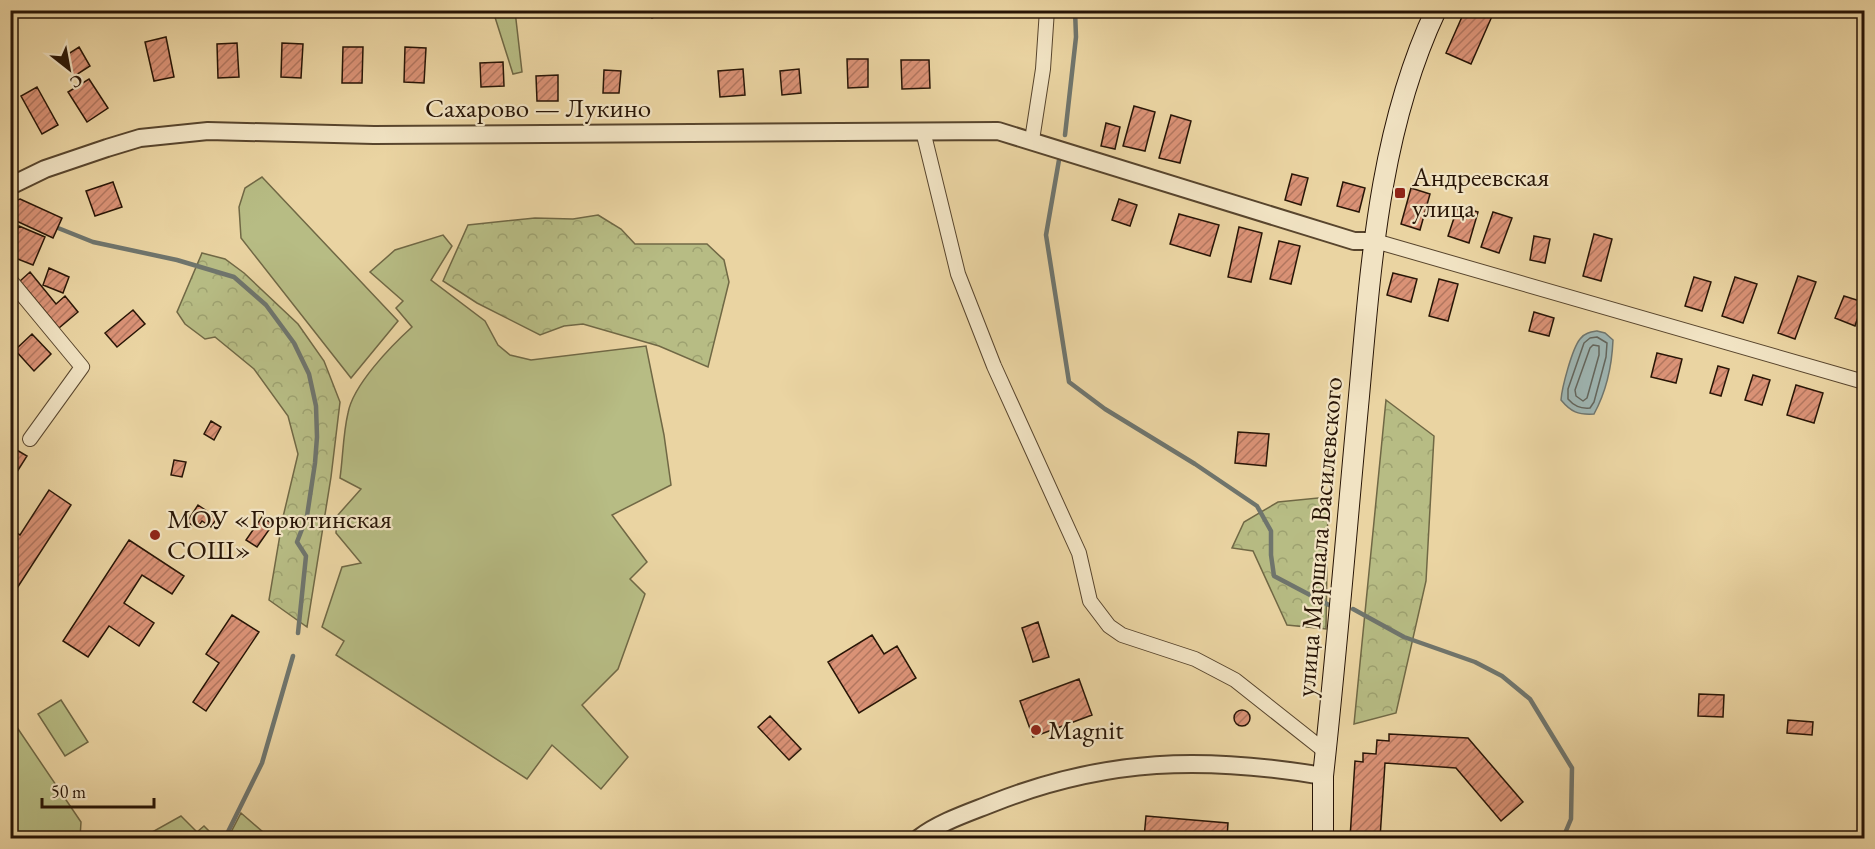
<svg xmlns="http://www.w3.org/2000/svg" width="1875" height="849" viewBox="0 0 1875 849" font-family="'EB Garamond',serif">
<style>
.forest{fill:url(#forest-crowns);stroke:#706845;stroke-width:1.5}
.garden{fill:#b7bc84;stroke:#706845;stroke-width:1.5}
.water{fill:#9eb5b2;stroke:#6f756d;stroke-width:1.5}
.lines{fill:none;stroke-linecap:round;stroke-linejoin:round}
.shore{stroke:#63655c;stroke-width:1.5}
.stream{stroke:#6f756d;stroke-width:4.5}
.building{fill:url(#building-hatch);stroke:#281506;stroke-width:1.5}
.minor-casing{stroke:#58452d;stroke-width:16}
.tertiary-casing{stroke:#58452d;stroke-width:20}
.secondary-casing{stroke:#281506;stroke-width:22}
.minor{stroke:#f1e3c3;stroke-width:14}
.tertiary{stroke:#f1e3c3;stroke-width:16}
.secondary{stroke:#f1e3c3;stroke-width:20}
.poi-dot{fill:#8f2418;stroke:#f1e3c3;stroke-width:2}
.labels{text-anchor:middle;stroke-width:4.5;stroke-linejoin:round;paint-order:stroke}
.street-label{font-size:27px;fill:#281506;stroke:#f1e3c3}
.poi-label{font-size:27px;fill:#281506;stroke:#f1e3c3;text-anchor:start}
</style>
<defs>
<pattern id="forest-crowns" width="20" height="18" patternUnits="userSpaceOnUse" patternTransform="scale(1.5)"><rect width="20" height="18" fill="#b7bc84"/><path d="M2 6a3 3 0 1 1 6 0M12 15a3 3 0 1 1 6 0" fill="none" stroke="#9da170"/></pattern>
<pattern id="building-hatch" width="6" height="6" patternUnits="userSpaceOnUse" patternTransform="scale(1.5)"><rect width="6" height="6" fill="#da9276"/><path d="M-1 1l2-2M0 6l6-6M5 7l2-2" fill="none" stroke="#b1765f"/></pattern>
</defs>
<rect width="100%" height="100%" fill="#ead4a2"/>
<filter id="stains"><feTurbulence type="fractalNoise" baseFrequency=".00333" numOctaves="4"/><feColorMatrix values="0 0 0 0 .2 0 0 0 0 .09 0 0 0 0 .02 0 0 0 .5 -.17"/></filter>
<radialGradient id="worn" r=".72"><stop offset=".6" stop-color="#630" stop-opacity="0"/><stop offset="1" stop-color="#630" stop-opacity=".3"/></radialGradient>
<path class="forest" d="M598,215L621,229L635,244H707L724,260L729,282L708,367L659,346L583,324L564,326L540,335L477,303L443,281L468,225L535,218L573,219Z
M202,253L225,259L244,273L298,324L324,361L340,402L331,477L307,627L269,600L283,517L298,454L288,416L254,369L215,337L205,339L185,324L177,312Z
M1386,400L1434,436L1426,581L1396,713L1354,724Z
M1328,497L1326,629L1287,625L1253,551L1232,548L1244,522L1278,502Z"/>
<path class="garden" d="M493,11H515L522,72L513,74Z
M262,177L398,321L351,378L241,238L239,207L245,188Z
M443,235L452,246L431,280L485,321L498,345L510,355L531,360L646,346L664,435L671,485L612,515L647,562L630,579L645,594L618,669L582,705L628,757L601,789L552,745L527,779L336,655L344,641L322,627L342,567L361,563L336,533L337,516L361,489L340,478C343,457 343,434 348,413C353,385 391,346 412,327L396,308L403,301L370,272L395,250Z
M61,700L88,742L65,756L38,714Z
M10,717L81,822L80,838H12L11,836Z
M241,813L270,838H228Z
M181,816L197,832L204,826L215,837L214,838H146L145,836Z"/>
<path class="water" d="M1597,331L1605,333L1613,340C1612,364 1606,392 1594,414C1578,415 1571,412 1561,400C1562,387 1572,349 1580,339C1584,333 1591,332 1597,331Z"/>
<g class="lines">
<path class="shore" d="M1597,337L1607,343L1606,357L1594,402L1590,408C1580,409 1574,406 1568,399V389L1584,343L1590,338Z
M1593,345L1599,346V355L1587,398L1583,401L1576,396L1575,390L1590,348Z"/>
<path class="stream" d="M1065,135L1076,37L1075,10
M1059,160L1046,235L1069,382L1105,409L1195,464L1257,506L1271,531V555L1274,576L1329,605
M58,228L93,242L177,260L234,277L266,305L294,343L309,374L316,406L317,437L315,463L307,516L297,542L306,556L298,633
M1353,609L1404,637L1475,662L1502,676L1530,699L1572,768L1571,819L1563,838
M225,838L262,763L293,656"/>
</g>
<path class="building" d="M648,10H669L652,18Z
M1465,10H1484L1493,14L1471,64L1446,53Z
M166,37L174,77L154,81L145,42Z
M237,43L239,77L218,78L217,44Z
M282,43L303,44L301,78L281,77Z
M79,47L90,66L73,77L62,58Z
M343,47H363L362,83H342Z
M405,47L426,48L424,83L404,82Z
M847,59H868V87L848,88Z
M901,60H929L930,88L902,89Z
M503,62L504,86L481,87L480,63Z
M743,69L745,95L720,97L718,71Z
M799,69L801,93L782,95L780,71Z
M604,70L621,71L619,93H603Z
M558,75V101H537L536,76Z
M89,79L108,108L87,122L68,92Z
M37,87L58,125L42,134L21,96Z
M1134,106L1155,112L1145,151L1123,146Z
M1171,115L1191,121L1180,163L1159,158Z
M1106,123L1120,127L1115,149L1101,146Z
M1292,174L1308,178L1301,205L1285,200Z
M113,182L122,207L95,216L86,191Z
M1343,182L1365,188L1359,212L1337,206Z
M1411,188L1430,194L1420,230L1401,224Z
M20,199L62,218L53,238L10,218V203Z
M1119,199L1137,205L1130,226L1112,220Z
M1458,206L1478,212L1469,243L1448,236Z
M1493,212L1512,218L1499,253L1481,247Z
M1179,214L1219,225L1210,256L1170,244Z
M19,226L45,237L33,265L10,256V245Z
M1239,227L1262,233L1251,282L1228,277Z
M1594,234L1612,239L1601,281L1583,276Z
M1534,236L1550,239L1545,263L1530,260Z
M1279,241L1300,246L1291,284L1270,279Z
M49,268L69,277L63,293L43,285Z
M30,272L56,304L65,296L78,312L59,328L20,281Z
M1393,273L1417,279L1411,302L1387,295Z
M1798,276L1816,282L1795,339L1778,333Z
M1694,277L1711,282L1702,311L1685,306Z
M1735,277L1757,284L1743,323L1722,316Z
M1439,279L1458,284L1448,321L1429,316Z
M1844,296L1863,302L1855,326L1835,318Z
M133,310L145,324L117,347L105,333Z
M1534,312L1554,318L1549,336L1529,331Z
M32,334L51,354L34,371L15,350Z
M1657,353L1682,359L1676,383L1651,377Z
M1718,366L1729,369L1721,396L1710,393Z
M1753,375L1770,380L1762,405L1745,400Z
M1796,385L1823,393L1814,423L1787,415Z
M211,421L221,427L214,440L204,434Z
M1238,432L1269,434L1266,466L1235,463Z
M10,446L27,456L10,483Z
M174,460L186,462L182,477L171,475Z
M49,490L71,505L10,599L12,548L10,529L20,535Z
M198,505L217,518L211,527L202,521L197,528L187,522Z
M262,517L273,524L257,547L246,540Z
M129,540L184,576L172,594L142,575L124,603L154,623L139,646L109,626L88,657L63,641Z
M232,615L259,632L206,711L193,702L219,663L206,654Z
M1038,622L1049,657L1033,662L1022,628Z
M872,635L884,654L897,646L916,678L859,713L828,662Z
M1079,679L1092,715L1033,737L1020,701Z
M1699,694L1724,695L1723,717L1698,716Z
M1234 718a8 8 0 1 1 16 0a8 8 0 1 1-16 0Z
M770,716L801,749L789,760L758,727Z
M1788,720L1813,722L1812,735L1787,733Z
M1389,734L1468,738L1523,802L1501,821L1456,768L1385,763L1380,838H1350L1355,761L1363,762V753L1376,754L1377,740L1389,741Z
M1146,816L1228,823L1227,838H1144Z"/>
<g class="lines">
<g class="minor-casing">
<path id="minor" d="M923,131L958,274L994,366L1079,553L1090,601L1109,626L1122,635L1195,659L1235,680L1326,752
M1032,140L1043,69L1047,10
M1375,241L1864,382
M10,280L82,367L30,439"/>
</g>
<g class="tertiary-casing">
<path id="tertiary" d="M10,186L45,169L107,148L140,138L208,131L374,135L998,131L1354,241H1375
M919,838C940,822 968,813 993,803C1107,758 1204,756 1323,776"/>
</g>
<g class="secondary-casing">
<path id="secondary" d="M1323,838V776C1337,650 1347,523 1359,396C1371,266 1379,131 1436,10"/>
</g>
<use href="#minor" class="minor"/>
<use href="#tertiary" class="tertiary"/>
<use href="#secondary" class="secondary"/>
</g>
<g class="poi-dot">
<rect x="1394" y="187" width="12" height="12" rx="3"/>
<circle cx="155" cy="535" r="6"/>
<circle cx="1036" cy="730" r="6"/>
</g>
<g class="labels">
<g class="street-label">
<text x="538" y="117">Сахарово — Лукино</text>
<text transform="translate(1319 537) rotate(-85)" y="9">улица Маршала Василевского</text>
</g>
<g class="poi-label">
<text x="1412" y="186">Андреевская<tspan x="1412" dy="31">улица</tspan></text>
<text x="167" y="528">МОУ «Горютинская<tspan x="167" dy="31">СОШ»</tspan></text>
<text x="1048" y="739">Magnit</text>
</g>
</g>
<rect width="1875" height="849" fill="none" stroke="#ead4a2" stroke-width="36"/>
<rect x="12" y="12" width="1851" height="825" fill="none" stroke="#281506" stroke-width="3"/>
<rect x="18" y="18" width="1839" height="813" fill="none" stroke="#281506" stroke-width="1.5"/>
<g transform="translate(69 69) rotate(149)" stroke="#f1e3c3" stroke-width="4.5" paint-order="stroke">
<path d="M0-4.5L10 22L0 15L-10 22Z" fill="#281506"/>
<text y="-9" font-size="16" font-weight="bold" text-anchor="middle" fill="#281506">С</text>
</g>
<path d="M42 798v9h112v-9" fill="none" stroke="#281506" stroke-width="3"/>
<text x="51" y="798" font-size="18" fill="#281506" stroke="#f1e3c3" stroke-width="4.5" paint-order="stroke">50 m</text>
<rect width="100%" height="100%" filter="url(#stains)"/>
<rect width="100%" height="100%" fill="url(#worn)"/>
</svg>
